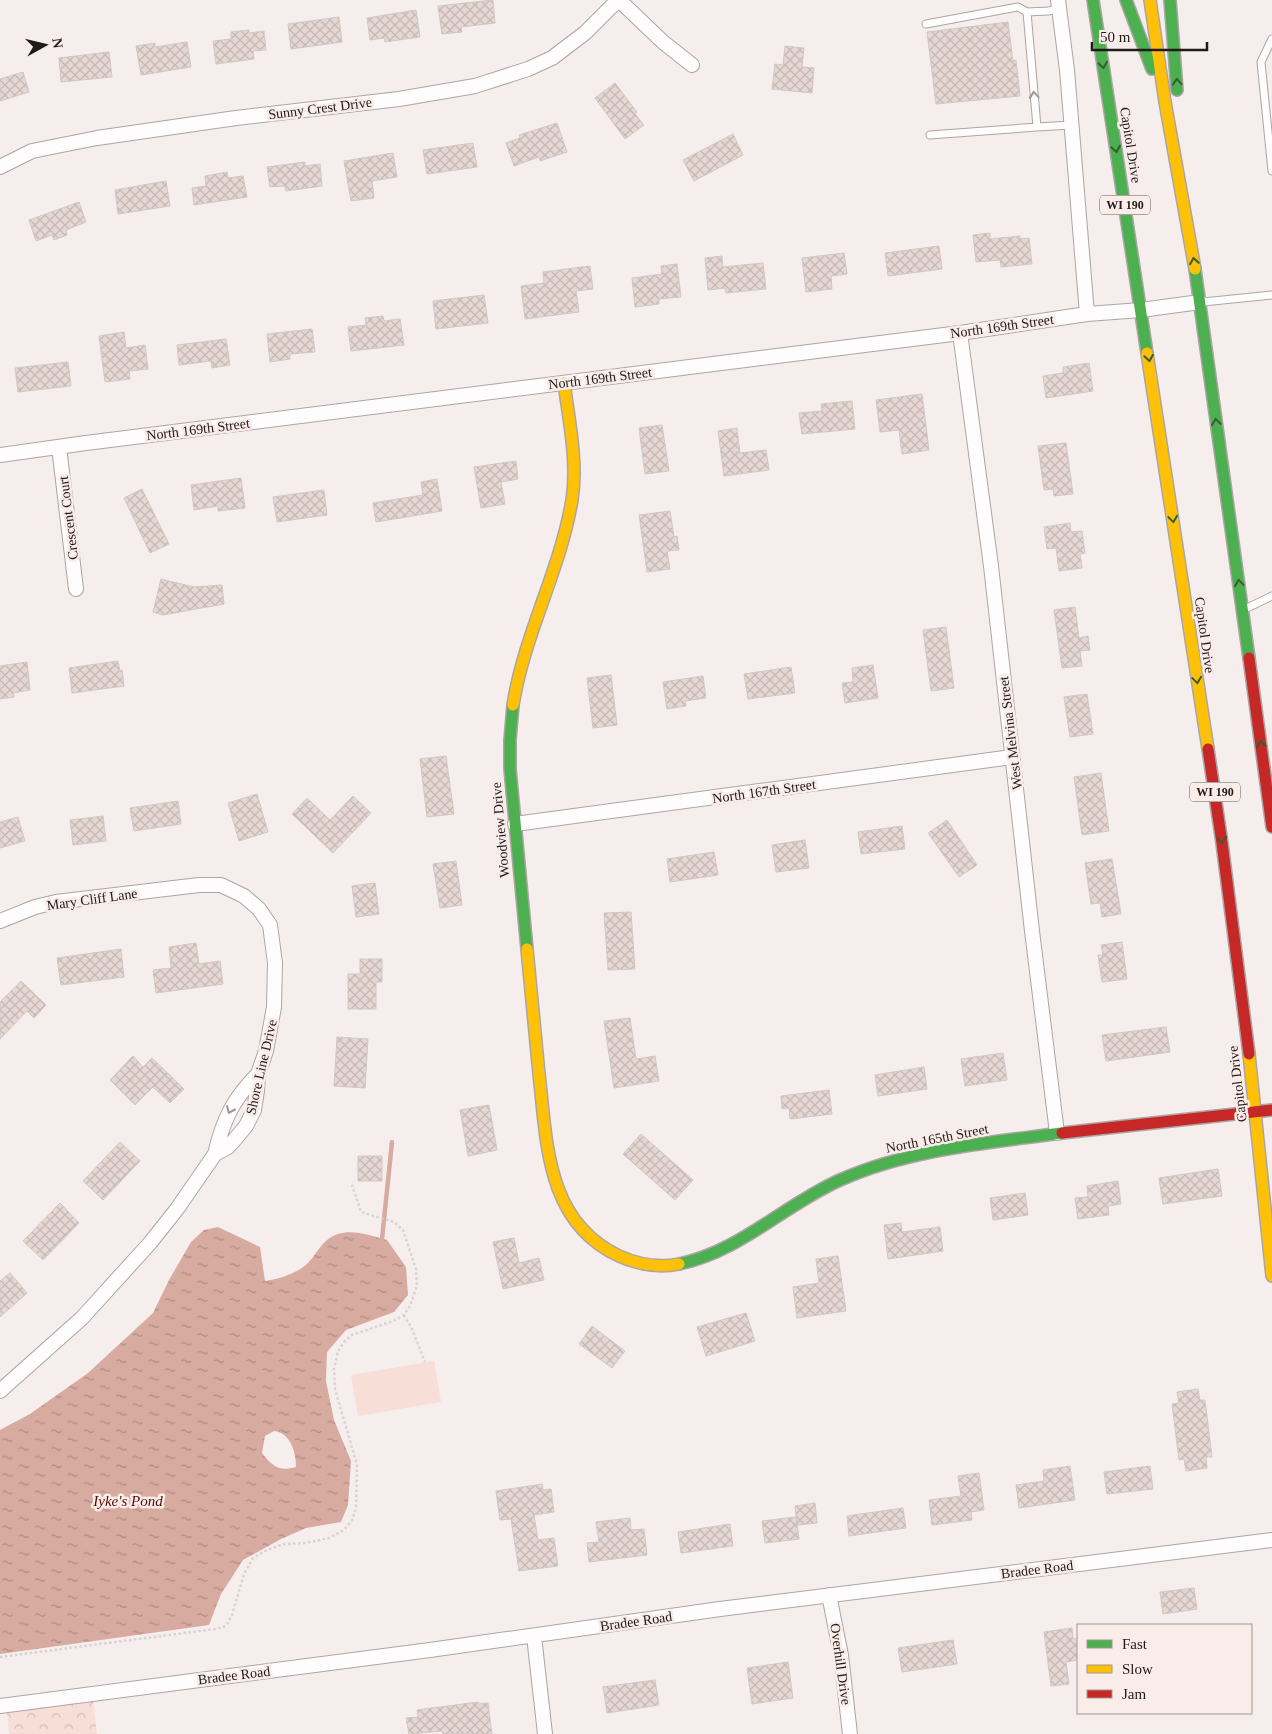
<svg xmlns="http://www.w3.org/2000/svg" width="1272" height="1734" viewBox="0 0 1272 1734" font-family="'Times New Roman',serif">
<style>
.grass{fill:#f7ded7}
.park{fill:url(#park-crowns)}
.water{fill:url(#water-ripples);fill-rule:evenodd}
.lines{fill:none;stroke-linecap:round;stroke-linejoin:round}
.stream{stroke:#d7aba0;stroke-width:4.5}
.building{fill:url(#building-cross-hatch);stroke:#cec8c7}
.lane-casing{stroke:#aba6a4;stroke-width:9}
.street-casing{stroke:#aba6a4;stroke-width:16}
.fast-casing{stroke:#aba6a4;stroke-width:14}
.slow-casing{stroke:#aba6a4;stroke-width:14}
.jam-casing{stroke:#aba6a4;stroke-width:14}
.path{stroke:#d6d3d2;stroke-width:2.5;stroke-dasharray:2.5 2.5;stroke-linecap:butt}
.lane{stroke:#fefcfc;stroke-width:7}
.street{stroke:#fefcfc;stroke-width:14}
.fast{stroke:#4caf50;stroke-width:11}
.slow{stroke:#ffc107;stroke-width:11}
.jam{stroke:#c62828;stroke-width:11}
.oneway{stroke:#345e32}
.oneway2{stroke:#9a9796}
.labels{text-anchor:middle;stroke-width:5;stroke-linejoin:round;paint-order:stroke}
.shield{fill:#f9ece9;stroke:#615a58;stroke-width:1}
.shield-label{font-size:12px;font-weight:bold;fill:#201b1a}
.street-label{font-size:14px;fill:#201b1a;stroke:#f9ece9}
.water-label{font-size:15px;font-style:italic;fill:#540b00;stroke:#f9ece9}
</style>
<defs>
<pattern id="park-crowns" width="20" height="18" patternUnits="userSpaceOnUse" patternTransform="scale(1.25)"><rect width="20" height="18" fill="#f7ded7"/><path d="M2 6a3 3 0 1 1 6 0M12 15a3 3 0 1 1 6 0" fill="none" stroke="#d3beb8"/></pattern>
<pattern id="water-ripples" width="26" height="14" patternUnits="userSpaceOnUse" patternTransform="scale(1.25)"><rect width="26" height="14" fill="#d7aba0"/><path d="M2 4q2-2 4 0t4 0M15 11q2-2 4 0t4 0" fill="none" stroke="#ae8a82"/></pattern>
<pattern id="building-cross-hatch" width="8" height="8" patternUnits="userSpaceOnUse" patternTransform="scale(1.25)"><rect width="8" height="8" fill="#e6d7d3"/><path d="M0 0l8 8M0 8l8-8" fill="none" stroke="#c5b8b5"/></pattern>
</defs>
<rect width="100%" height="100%" fill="#f6eeec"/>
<path class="grass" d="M434,1361L441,1402L358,1416L351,1375Z"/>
<path class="park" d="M93,1700L97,1734H9L7,1712Z"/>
<path class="water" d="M218,1227L260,1247L265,1281C279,1279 298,1273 308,1263C318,1253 322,1239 338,1234C354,1229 372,1236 387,1240L406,1267L408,1295L394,1312L346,1330L327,1352L326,1381L334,1420L351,1461L348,1505L341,1522L306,1528L281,1539L243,1560L221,1594L209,1625L0,1654V1430L30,1414L88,1373L153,1313L169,1280L191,1242L204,1230ZM274,1431C291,1433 296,1453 296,1467C279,1472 272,1466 262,1453L265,1436Z"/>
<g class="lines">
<path class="stream" d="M382,1239L392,1142"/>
</g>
<path class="building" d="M493,0L495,23L461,27L462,32L442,34L438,6Z
M416,10L420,37L385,42L384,38L370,40L367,18Z
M339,17L342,42L291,49L288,24Z
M1008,22L1013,61L1016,60L1020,96L936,104L927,32Z
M249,30V33L264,31L266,50L253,51L254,59L216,64L213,41L231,39V32Z
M187,42L191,67L141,75L136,46L155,43V47Z
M785,46L804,48L802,67L814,68L812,93L772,89L775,64L783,65Z
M109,52L112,77L61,82L59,58Z
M23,72L29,92L0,101V79Z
M615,83L637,112L635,114L644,125L625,139L595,98Z
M557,123L567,152L540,161L539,157L514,166L506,143L520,138L519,135Z
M733,134L743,155L694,181L683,160Z
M473,143L477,167L427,174L423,150Z
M393,153L397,177L372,181L374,198L351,201L344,161Z
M305,162V166L320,164L322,186L286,191L285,186L270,187L267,167Z
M227,172L228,178L243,176L247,197L194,205L192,188L206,186L205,176Z
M166,181L170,206L118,214L115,190Z
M79,202L86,222L66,230L67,235L54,240L52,235L36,241L29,220Z
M990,233V239L1020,236V239L1029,238L1032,264L1001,267L1000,260L976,262L973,235Z
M939,246L942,269L888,276L885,253Z
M844,253L847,274L831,276L832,289L806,292L802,258Z
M722,256L723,267L763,263L766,289L726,293L725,288L708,290L705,258Z
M677,264L681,297L659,299V304L635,307L632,278L662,274L661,266Z
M590,266L593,289L576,291L579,312L525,319L521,286L544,283L543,272Z
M484,295L488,323L436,329L433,301Z
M383,316L384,321L400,319L404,345L351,351L348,327L366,325L365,318Z
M312,329L315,352L290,354V359L270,362L267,334Z
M124,332L126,348L145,345L148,369L129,371L130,379L105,382L99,336Z
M226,339L230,365L212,368L211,361L179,365L177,345Z
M68,362L71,386L18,392L15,368Z
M1089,363L1093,391L1046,398L1043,376L1063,373V367Z
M922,394L929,450L902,454L899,430L880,432L876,400Z
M852,401L855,429L802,434L799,413L822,411L821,404Z
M662,425L669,471L645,474L639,428Z
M737,428L740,453L766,450L769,470L724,476L718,431Z
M1066,443L1073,494L1054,496L1053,489L1044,490L1038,446Z
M516,461L518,479L501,482L505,504L481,508L474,467Z
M241,478L245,508L218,511V506L194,510L191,485Z
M437,479L442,511L376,522L373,503L423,495L421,482Z
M142,489L169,544L150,553L124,498Z
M324,490L327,515L277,522L273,497Z
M670,511L674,537L677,536L679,550L667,551L670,569L647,572L639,515Z
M1070,523L1071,532L1082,531L1085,553L1080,554L1082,568L1059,571L1056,548L1047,549L1044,527Z
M161,579L194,587L222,585L224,604L163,615L153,612Z
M1075,607L1079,638L1088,636L1090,650L1080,651L1082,666L1062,668L1054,610Z
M946,627L954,688L931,691L923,630Z
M118,661L120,671L122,670L124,686L72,693L69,668Z
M27,662L30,690L13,693L14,697L0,699V666Z
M873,665L878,698L845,703L842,683L853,682L852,668Z
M791,667L795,693L748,699L744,674Z
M611,675L617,725L593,728L587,678Z
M703,676L706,698L685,701L686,706L667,709L663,682Z
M1087,694L1093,734L1070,737L1064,697Z
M446,756L454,814L427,817L420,759Z
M1101,773L1109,831L1082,835L1074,777Z
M257,794L268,832L239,841L228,803Z
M353,796L371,813L333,853L292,814L307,798L330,820Z
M178,801L181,824L134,831L130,808Z
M103,816L106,841L73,845L70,820Z
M18,817L25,841L0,848V822Z
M947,820L977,865L959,877L928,833Z
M902,826L905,849L861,854L858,832Z
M805,840L809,868L776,872L772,845Z
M714,852L718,875L670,882L667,859Z
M1112,859L1121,914L1102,917L1100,903L1091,904L1085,863Z
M456,861L462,905L440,908L433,864Z
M375,883L379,914L356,917L352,886Z
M631,912L635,969L608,970L604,913Z
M1122,942L1127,979L1102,982L1098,955H1103L1101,945Z
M196,943L199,964L220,961L223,984L156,993L153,970L171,968L169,947Z
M121,949L124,977L61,985L57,958Z
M360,959H382V982H376V1009H348V974H360Z
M21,981L46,1005L34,1018L27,1011L0,1039V1002Z
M630,1018L636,1059L655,1056L659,1081L614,1088L604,1021Z
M1166,1027L1170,1052L1106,1061L1102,1035Z
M337,1037L368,1039L365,1088L334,1086Z
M1003,1053L1007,1080L965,1086L961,1059Z
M133,1056L143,1067L152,1058L184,1089L170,1103L153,1087L135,1105L110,1080Z
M924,1067L927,1089L878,1096L875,1075Z
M829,1090L832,1114L790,1119L789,1108L782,1109L781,1096Z
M489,1105L497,1150L468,1156L460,1110Z
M641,1134L693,1180L675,1200L623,1154Z
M120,1142L140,1161L103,1200L83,1181Z
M358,1156H382V1181H358Z
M1218,1169L1222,1196L1163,1204L1159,1178Z
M1118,1181L1121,1204L1108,1206L1109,1215L1078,1219L1075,1198L1088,1197L1087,1186Z
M1025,1193L1028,1215L993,1220L990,1198Z
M60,1203L79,1223L43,1260L23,1241Z
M901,1223L902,1232L940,1227L943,1251L888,1259L884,1225Z
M514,1238L519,1263L539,1258L544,1280L503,1289L493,1242Z
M838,1256L846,1311L797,1318L793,1287L819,1283L816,1259Z
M10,1273L27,1293L0,1317V1281Z
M746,1313L755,1341L706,1356L697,1327Z
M592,1326L625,1351L612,1368L579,1344Z
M1198,1389L1200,1400H1205L1212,1457H1206L1207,1468L1186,1471L1184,1459L1179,1460L1172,1404L1179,1403L1177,1392Z
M1070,1466L1075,1500L1019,1508L1016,1485L1044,1481L1043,1470Z
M1150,1466L1153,1489L1107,1494L1104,1472Z
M979,1473L984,1510L971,1512L972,1520L932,1525L929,1500L961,1496L958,1476Z
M542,1484L543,1490L551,1489L554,1512L534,1515L538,1540L554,1538L558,1566L519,1571L511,1519L500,1520L496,1491Z
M815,1503L817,1523L797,1525L795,1506Z
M903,1508L906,1528L849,1536L847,1516Z
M796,1517L799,1539L765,1543L762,1521Z
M630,1518L631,1530L644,1529L647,1555L589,1562L587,1543L599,1542L596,1522Z
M730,1524L733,1546L681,1553L678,1532Z
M1194,1588L1197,1609L1163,1614L1160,1592Z
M1072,1628L1073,1639L1078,1638V1660L1066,1662L1069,1684L1051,1686L1044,1632Z
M953,1640L957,1664L902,1672L898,1648Z
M788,1662L793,1698L752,1704L747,1668Z
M655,1680L659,1705L607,1713L603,1687Z
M478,1702V1704L488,1703L492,1734H443L442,1731L409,1734L406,1718L418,1717L417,1710Z"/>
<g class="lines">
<g class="lane-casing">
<path id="lane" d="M1059,9L1048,11L1027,12L1037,127L1071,125
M926,24L1018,7L1027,12
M1272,39L1261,62L1272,171
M930,135L1037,127
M1203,302L1272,295
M1245,609L1272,596"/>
</g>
<g class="street-casing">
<path id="street" d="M619,0L663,42L692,65
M1058,0L1067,70L1087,314
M0,167L32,151L97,138L236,118L399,99L475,86L528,69L552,58L585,33L618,0
M960,333L991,566L1032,931L1057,1133
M59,447L76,589
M0,455L86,443L960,333L1087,314L1141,310L1200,302
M515,824L1012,757
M0,921L35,907L56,902L199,885H221L244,896L259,909L270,925L275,963L274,1007L266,1051L258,1074L257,1091L254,1110L246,1126L236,1138L228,1147L215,1154L177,1209L150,1243L82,1318L0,1391
M215,1154C223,1120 233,1099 258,1074
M829,1595L841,1655L850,1734
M534,1636L545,1734
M0,1706L430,1650L720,1609L1272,1540"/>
</g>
<g class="fast-casing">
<path id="fast" d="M1093,0L1147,353
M1126,0L1152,69
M1170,0L1177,90
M1195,269L1249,658
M513,705L510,740V769L527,949
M679,1264C739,1252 784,1205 840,1180C909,1149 988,1143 1062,1133"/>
</g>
<g class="slow-casing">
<path id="slow" d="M1150,0L1165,102L1195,269
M1147,353L1208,749
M513,705C524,635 560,571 572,500C578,462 569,421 564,383
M527,949C531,991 535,1032 539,1074C547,1143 546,1222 619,1256C637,1264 659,1268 679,1264
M1249,1054L1272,1276"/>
</g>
<g class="jam-casing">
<path id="jam" d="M1249,658L1272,827
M1208,749L1222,843L1249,1054
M1062,1133L1272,1110"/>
</g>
<path class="path" d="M404,1315L412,1329L425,1362
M0,1657L215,1629L226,1626L232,1615L244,1574L253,1558L267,1550L284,1544L306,1543L329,1538L344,1530L352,1520L356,1508L357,1465L335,1389L334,1369L338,1351L345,1341L352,1335L393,1321L404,1315L410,1306L417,1286L416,1269L403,1230L394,1222L361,1212L351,1182"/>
<use href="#lane" class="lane"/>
<use href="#street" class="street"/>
<use href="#fast" class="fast"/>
<use href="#slow" class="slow"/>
<use href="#jam" class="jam"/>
</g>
<defs><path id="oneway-chevron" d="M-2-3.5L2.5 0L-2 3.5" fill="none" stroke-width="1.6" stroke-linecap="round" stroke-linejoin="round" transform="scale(1.25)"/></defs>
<g class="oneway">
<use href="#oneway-chevron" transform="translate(1103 65) rotate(81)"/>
<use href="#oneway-chevron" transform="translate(1177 82) rotate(-94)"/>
<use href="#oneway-chevron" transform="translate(1116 149) rotate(81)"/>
<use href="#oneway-chevron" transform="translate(1194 261) rotate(-99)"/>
<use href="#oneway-chevron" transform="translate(1149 358) rotate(81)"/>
<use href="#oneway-chevron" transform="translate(1216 422) rotate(-98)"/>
<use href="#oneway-chevron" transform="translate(1173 519) rotate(82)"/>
<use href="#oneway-chevron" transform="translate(1239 583) rotate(-98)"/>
<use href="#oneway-chevron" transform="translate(1197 680) rotate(82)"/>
<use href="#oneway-chevron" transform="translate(1261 744) rotate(-98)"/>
<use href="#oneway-chevron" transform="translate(1222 840) rotate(82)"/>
</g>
<g class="oneway2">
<use href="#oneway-chevron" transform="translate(1034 95) rotate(-95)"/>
<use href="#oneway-chevron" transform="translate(230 1110) rotate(114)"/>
</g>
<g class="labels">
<g class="shield">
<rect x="1100" y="195.5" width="50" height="19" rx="4"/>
<rect x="1190" y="782.5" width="50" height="19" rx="4"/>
</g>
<g class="shield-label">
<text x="1125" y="209">WI 190</text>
<text x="1215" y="796">WI 190</text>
</g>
<g class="street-label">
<text transform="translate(320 108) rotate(-7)" y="5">Sunny Crest Drive</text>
<text transform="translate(1131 145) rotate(81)" y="5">Capitol Drive</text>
<text transform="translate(1002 326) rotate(-8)" y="5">North 169th Street</text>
<text transform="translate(600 378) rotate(-7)" y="5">North 169th Street</text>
<text transform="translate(198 429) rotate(-7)" y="5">North 169th Street</text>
<text transform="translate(68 518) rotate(-97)" y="5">Crescent Court</text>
<text transform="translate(1205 635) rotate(82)" y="5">Capitol Drive</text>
<text transform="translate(1010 733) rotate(-97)" y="5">West Melvina Street</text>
<text transform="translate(764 791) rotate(-8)" y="5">North 167th Street</text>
<text transform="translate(500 830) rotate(-95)" y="5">Woodview Drive</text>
<text transform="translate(92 899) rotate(-8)" y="5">Mary Cliff Lane</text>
<text transform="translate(261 1067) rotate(-77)" y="5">Shore Line Drive</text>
<text transform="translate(1237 1084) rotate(-97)" y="5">Capitol Drive</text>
<text transform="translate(937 1138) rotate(-11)" y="5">North 165th Street</text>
<text transform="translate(1037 1569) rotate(-7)" y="5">Bradee Road</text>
<text transform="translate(636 1621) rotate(-8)" y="5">Bradee Road</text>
<text transform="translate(841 1664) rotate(82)" y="5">Overhill Drive</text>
<text transform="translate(234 1675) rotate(-7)" y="5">Bradee Road</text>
</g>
<g class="water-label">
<text x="128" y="1506">Iyke's Pond</text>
</g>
</g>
<rect x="1077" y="1624" width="175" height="90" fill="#f9ece9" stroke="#a29896"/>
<rect x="1087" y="1640" width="25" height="8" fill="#4caf50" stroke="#a29896"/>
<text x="1122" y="1649" font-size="15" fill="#201b1a">Fast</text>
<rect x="1087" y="1665" width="25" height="8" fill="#ffc107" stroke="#a29896"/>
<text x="1122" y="1674" font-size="15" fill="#201b1a">Slow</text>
<rect x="1087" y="1690" width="25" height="8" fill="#c62828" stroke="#a29896"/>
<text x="1122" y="1699" font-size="15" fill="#201b1a">Jam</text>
<g transform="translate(45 45) rotate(82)" stroke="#f9ece9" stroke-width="4" paint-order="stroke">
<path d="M0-4L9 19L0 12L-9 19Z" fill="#201b1a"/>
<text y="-8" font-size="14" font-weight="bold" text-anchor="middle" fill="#201b1a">N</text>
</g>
<path d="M1092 42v8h115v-8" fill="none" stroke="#201b1a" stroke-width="2.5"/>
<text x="1100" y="42" font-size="15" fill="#201b1a" stroke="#f9ece9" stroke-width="4" paint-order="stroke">50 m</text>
</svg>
